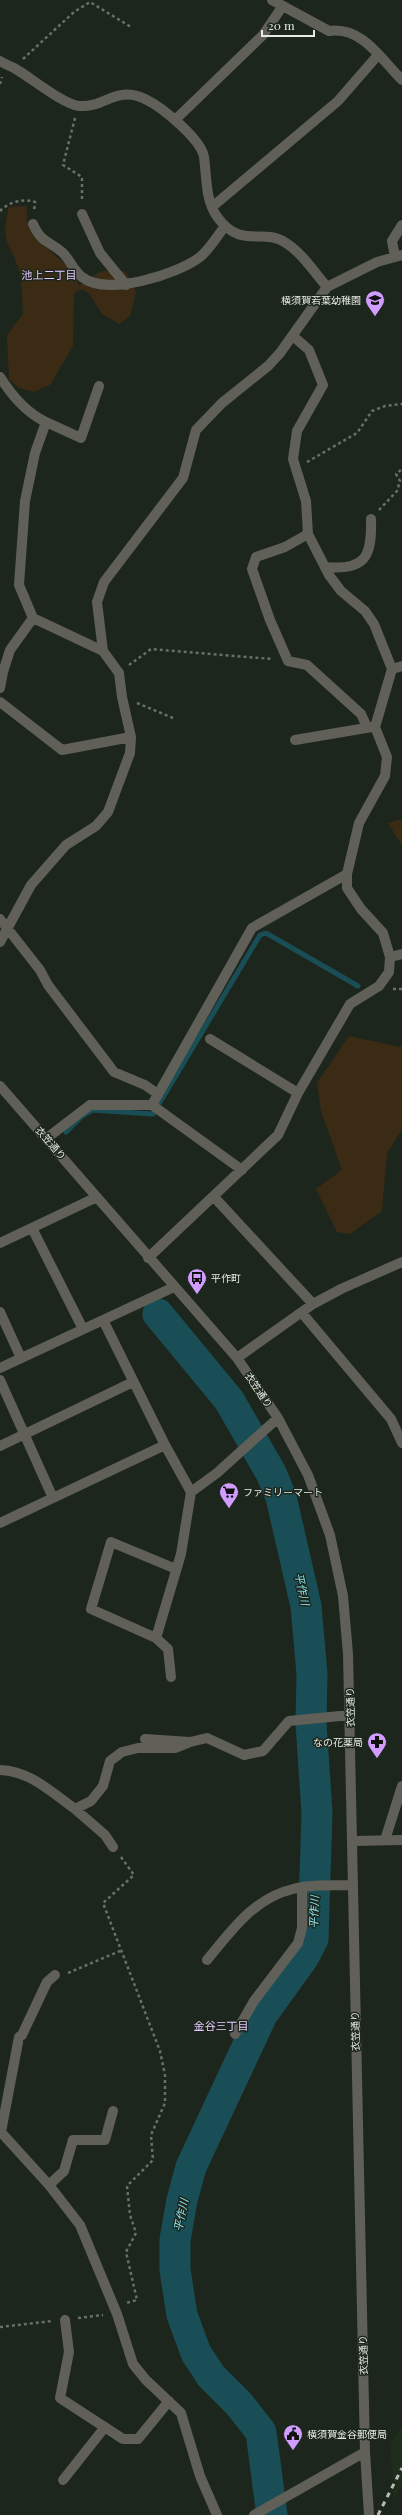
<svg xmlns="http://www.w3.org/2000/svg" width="402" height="2515" viewBox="0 0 402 2515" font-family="'Playfair Display','Noto Sans JP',serif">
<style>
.built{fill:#1f2d1d}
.green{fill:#3b2b15}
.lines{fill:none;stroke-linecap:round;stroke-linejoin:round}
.stream{stroke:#194e56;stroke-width:5}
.river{stroke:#194e56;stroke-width:31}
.path{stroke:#687067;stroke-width:2.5;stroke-dasharray:3 3;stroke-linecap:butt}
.minor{stroke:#606059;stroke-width:10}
.rail{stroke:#b7bdb6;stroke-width:3;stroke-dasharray:5 5;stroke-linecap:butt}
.labels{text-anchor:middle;stroke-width:3;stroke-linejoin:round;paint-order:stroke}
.poi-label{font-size:10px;fill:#e6ece5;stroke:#1d261c;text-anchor:start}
.street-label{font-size:10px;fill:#e6ece5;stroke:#1d261c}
.neighbourhood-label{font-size:11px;fill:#e3c7fe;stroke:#1d261c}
.water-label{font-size:11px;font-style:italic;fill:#8de5f2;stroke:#1d261c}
</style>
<rect width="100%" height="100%" fill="#1d261c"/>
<path class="built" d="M402,2426V2485L394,2498L390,2443Z"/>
<path class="green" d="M27,206C27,212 26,220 28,225C38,250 72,259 79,286C95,273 106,266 126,272L136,292L130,316L119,324L102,314L89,293L82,289L74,293L73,346L50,385L33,392L19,388L9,379L7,335L23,314C22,300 23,283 19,270C9,240 0,243 9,207Z
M402,819V844H401L388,823Z
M349,1036L400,1047L402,1045V1129L387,1154L382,1211L350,1234L337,1232L316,1189L342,1170L321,1111L317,1083Z"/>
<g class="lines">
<path class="stream" d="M66,1132L82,1116L92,1110L153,1114L260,935L266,933L358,986"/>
<path class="river" d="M158,1314L229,1400L271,1473L281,1497L306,1606L312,1674L311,1723L317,1813L313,1939L303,1958L262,2015L191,2167L182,2200L175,2240V2270L182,2315L196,2353L211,2376L239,2404L261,2432L272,2515"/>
<path class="path" d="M23,59L74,12L90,2L131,27
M0,84L2,77
M75,118L63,165L82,177V201
M0,211C9,202 23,198 35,202L34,212
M307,462L357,433L372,411L385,406L402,404
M379,510L397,491L400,481L396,474L402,469
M129,665L151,649L272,659
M137,703L173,718
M393,989H402
M121,1857L134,1875L103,1903L160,2051L165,2075V2103L151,2135L153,2160L127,2186L130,2215L136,2233L126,2252L137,2300L126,2303
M68,1973L120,1951
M78,2318L103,2315
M0,2327L53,2321"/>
<path class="minor" d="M272,0L329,31C362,26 381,59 402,80
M0,61C4,64 9,65 14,68C29,76 62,104 79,106C105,108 116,85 145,99C162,107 201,139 204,157C207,178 205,201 218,218C242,250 263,227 286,243C302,253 315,273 327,287
M175,120L263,35L282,7
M212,207L338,101L378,55
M82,214L100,253L126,285
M33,224C42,244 49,240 63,253C70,260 74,271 82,277C107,297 178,274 200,257C210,249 218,235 225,226
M395,257L392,241L402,225
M0,377C12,396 26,413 46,422
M308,534L285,547L256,557L252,569L270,620L288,661L307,665L361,714L367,727
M325,567C366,571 372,556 371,519
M33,618L19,585L25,501L35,453L46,422L81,438L99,386
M392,669L402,666
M0,688L3,672L10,650L33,618L103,651
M0,702L62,750L131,737
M295,740L372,727
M0,919L40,970L48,985L114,1072L145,1085L158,1094
M0,942L31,885L66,845L96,826L108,812L130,753L131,737L122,697L119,673L103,651L97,602L104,582L183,478L196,430L222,403L268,366L280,353L327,287L377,262L402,255
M390,957L402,954
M210,1039L298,1093
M0,1086L237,1358L278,1418L308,1475L330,1535L343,1596L348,1654L365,2452L369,2515
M152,1105L252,928L347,874
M47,1138L90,1105H152L242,1170
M214,1197L313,1304
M32,1228L83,1329
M0,1243L97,1197
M148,1258L278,1135L298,1093L350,1004L379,986L389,972L390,957L383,933L361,909L347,888V874L359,823L385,776L387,757L375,727L392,669L374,624L365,611L341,591L329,575L308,534L306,501L293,459L297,431L323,385L309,350L293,336
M0,1312L21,1358
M302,1313L391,1419L402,1443
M237,1358L313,1304L341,1289L402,1262
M0,1368L174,1287
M0,1380L53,1498
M165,1445L191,1492
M0,1446L133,1382
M0,1523L165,1445L103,1320
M156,1638L181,1554L191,1492L217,1473L278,1418
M171,1677L168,1649L156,1638L91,1609L111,1542L176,1569
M145,1739L190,1742L207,1738L244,1755L263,1751L289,1721L350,1715
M0,1770C30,1771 51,1792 75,1809L91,1801L103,1786L110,1761L122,1752L138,1748H175L190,1742
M75,1809L105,1835L113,1847
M385,1840L402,1786
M353,1841L402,1840
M207,1960C232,1930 254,1898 293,1889C311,1884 333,1886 352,1885
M235,2034L254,2001L298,1943L302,1928V1888
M0,2131L49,2185L80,2225L117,2314L133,2364L146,2380L181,2413L200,2476L217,2515
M1,2132L19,2037L22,2035L47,1982L55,1975
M49,2185L64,2171L73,2140H105L113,2111
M65,2320L69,2352L60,2398L123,2439H138L169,2401
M63,2480L105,2427
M254,2515L365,2452"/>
<path class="rail" d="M378,2515L402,2468"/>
</g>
<defs>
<g id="school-pin" transform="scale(1)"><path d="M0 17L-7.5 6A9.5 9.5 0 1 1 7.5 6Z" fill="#d09dfe" stroke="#1d261c"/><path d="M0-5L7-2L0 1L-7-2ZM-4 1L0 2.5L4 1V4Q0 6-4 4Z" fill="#111"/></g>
<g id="bus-pin" transform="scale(1)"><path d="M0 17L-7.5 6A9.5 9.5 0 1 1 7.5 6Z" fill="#d09dfe" stroke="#1d261c"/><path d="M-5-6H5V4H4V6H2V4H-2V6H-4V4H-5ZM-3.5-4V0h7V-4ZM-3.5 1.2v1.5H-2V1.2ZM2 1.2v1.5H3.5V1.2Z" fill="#111"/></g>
<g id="supermarket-pin" transform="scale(1)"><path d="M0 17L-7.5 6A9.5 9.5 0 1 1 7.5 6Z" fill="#d09dfe" stroke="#1d261c"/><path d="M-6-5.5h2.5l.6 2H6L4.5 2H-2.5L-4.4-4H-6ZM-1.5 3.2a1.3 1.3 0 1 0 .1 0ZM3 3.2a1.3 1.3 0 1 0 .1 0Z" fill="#111"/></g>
<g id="pharmacy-pin" transform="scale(1)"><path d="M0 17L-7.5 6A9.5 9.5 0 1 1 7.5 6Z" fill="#d09dfe" stroke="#1d261c"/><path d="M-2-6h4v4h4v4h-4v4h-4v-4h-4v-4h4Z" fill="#111"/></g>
<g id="civic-pin" transform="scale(1)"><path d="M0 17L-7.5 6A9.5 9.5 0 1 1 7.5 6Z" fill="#d09dfe" stroke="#1d261c"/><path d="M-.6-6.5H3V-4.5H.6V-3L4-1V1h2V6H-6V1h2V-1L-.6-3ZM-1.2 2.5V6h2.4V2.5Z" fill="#111"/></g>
</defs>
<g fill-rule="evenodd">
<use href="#school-pin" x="375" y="300"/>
<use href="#bus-pin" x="197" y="1278"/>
<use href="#supermarket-pin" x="229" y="1492"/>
<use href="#pharmacy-pin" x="377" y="1742"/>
<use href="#civic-pin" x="293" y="2434"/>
</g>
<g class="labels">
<g class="poi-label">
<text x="361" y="304" text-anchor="end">横須賀若葉幼稚園</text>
<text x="211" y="1282">平作町</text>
<text x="243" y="1496">ファミリーマート</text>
<text x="363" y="1746" text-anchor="end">なの花薬局</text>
<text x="307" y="2438">横須賀金谷郵便局</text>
</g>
<g class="street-label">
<text transform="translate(51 1143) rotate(49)" y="4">衣笠通り</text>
<text transform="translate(259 1390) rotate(56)" y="4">衣笠通り</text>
<text transform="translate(350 1707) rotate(-91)" y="4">衣笠通り</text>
<text transform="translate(355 2031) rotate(-91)" y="4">衣笠通り</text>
<text transform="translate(363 2355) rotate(-91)" y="4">衣笠通り</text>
</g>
<g class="neighbourhood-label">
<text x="49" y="279">池上二丁目</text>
<text x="221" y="2030">金谷三丁目</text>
</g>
<g class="water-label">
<text transform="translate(302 1589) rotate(78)" y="4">平作川</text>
<text transform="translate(314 1912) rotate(-88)" y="4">平作川</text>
<text transform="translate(181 2215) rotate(-78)" y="4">平作川</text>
</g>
</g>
<path d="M262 30v6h52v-6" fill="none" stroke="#e6ece5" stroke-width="2"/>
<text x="268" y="30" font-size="12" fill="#e6ece5" stroke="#1d261c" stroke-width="3" paint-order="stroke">20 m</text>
</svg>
